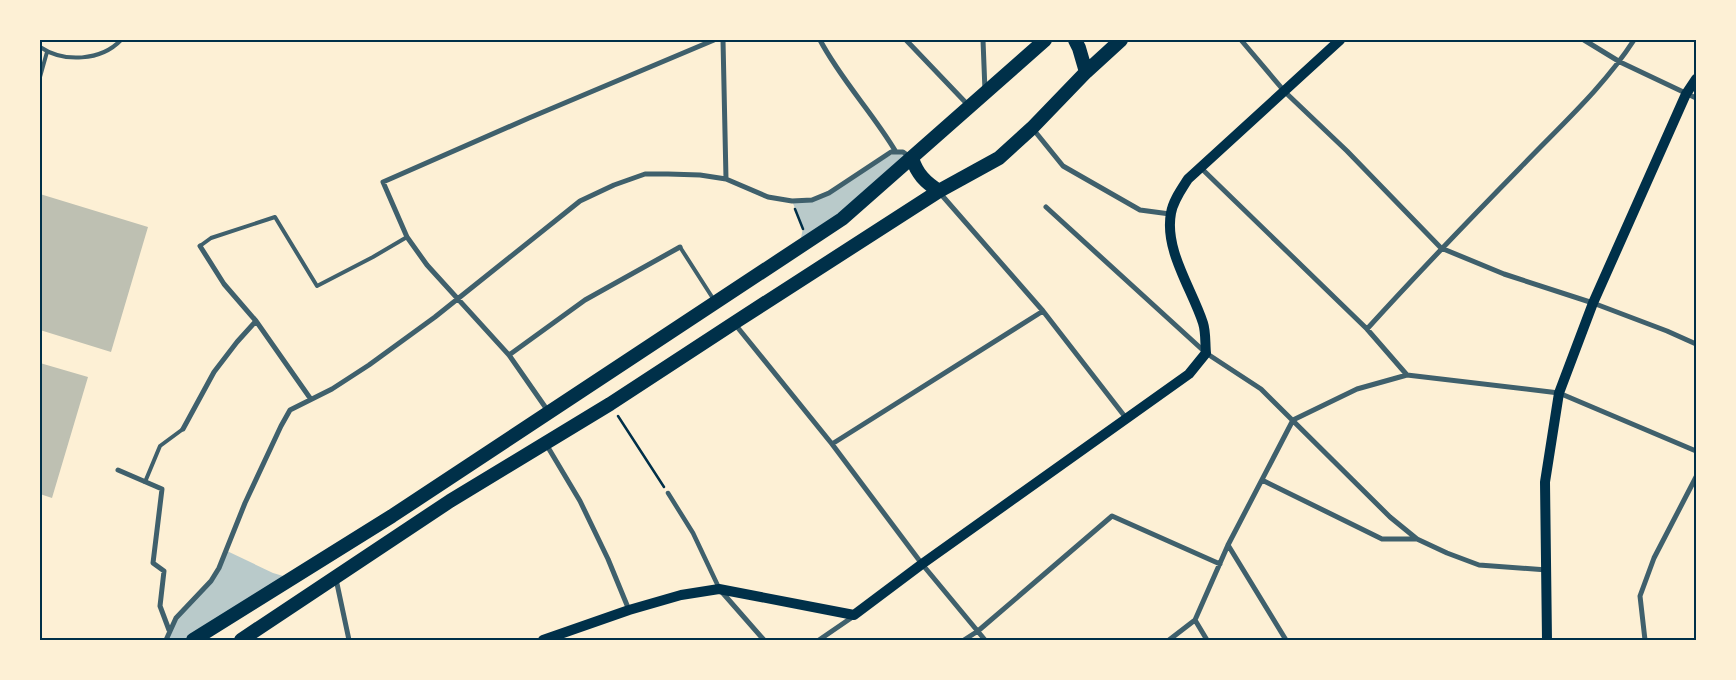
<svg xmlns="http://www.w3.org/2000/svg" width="1736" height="680" viewBox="0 0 1736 680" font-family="'Times New Roman',serif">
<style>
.green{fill:#b9caca}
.building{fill:#bec0b2}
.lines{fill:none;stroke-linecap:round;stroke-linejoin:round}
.path{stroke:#003049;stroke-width:2.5}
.service{stroke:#3f606c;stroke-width:4}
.pedestrian{stroke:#3f606c;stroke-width:4.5}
.minor{stroke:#3f606c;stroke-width:5}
.secondary{stroke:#003049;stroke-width:10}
.trunk{stroke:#003049;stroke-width:14}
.neatline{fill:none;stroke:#003049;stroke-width:2}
</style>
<rect width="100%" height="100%" fill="#fdf0d5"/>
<path class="green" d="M896,152L912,158L783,259L801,238L803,228L792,201L812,200Z
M227,551L273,573L290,578L193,640H166L176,618L209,583Z"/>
<path class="building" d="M40,194L148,227L111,352L40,330Z
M40,363L88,377L52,498L40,494Z"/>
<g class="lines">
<path class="path" d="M795,209L803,229
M618,416L664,487"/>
<path class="service" d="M40,47C64,63 101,61 121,40
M40,77L47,52
M200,246L211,238L275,217L317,286L373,257L407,237
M680,247L714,300
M145,482L160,446L183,429"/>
<path class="pedestrian" d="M668,493L693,533L719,588"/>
<path class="minor" d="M723,40L726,179
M820,40C841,80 873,113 896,152
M906,40L969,106
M983,40L985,91
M1241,40L1285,92L1347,151L1441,248L1504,274L1593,303L1667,331L1696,344
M1584,40L1620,62L1696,98
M1033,129L1063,166L1140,210L1170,214
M1201,168L1367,329L1407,375L1559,393L1696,451
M939,192L1043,311L1126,418
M1046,207L1206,353L1261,389L1390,517L1417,539L1447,553L1479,565L1547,570
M200,246L224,284L256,321L310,398
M734,323L832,444L922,564L985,640
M1367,329C1417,274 1468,221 1520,168C1559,127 1603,88 1634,40
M509,355L585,300L680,247
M548,411L509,355L427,265L407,237L383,182L529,118L714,40
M183,429L214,372L237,342L256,321
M546,444L580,501L608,559L629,610
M832,444L1043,311
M118,470L162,489L153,563L164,571L160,606L169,630
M1262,480L1382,539H1417
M1228,545L1286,640
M336,579L349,640
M721,591L764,640
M1195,620L1207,640
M166,640L176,618L211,581L219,568L245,503L281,426L290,410L332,389L369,365L435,317L580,201L614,185L645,174H668L700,175L726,179L768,197L792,201L812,200L829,193L891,152H903L910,157
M819,640L854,616
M964,640L978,631L1112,516L1220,564
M1169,640L1195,620L1228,545L1293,420L1357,389L1407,375
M1645,640L1640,596L1654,558L1696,477"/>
<path class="secondary" d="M543,640L629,610L681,595L719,589L854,615L922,564L1189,374L1206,353C1205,344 1206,332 1203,323C1192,289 1164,250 1171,213C1173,201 1181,190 1188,179L1340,40
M1547,640L1545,482L1559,393L1593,303L1686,94L1696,79"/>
<path class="trunk" d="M1075,40L1079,48L1086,72
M912,158C917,174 925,182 939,191
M193,640L392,516L842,219L1045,40
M241,640L450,501L610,404L734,323L939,191L999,158L1032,128L1086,72L1121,40"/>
</g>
<rect width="1736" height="680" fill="none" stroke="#fdf0d5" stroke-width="82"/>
<rect x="41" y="41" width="1654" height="598" class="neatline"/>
</svg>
